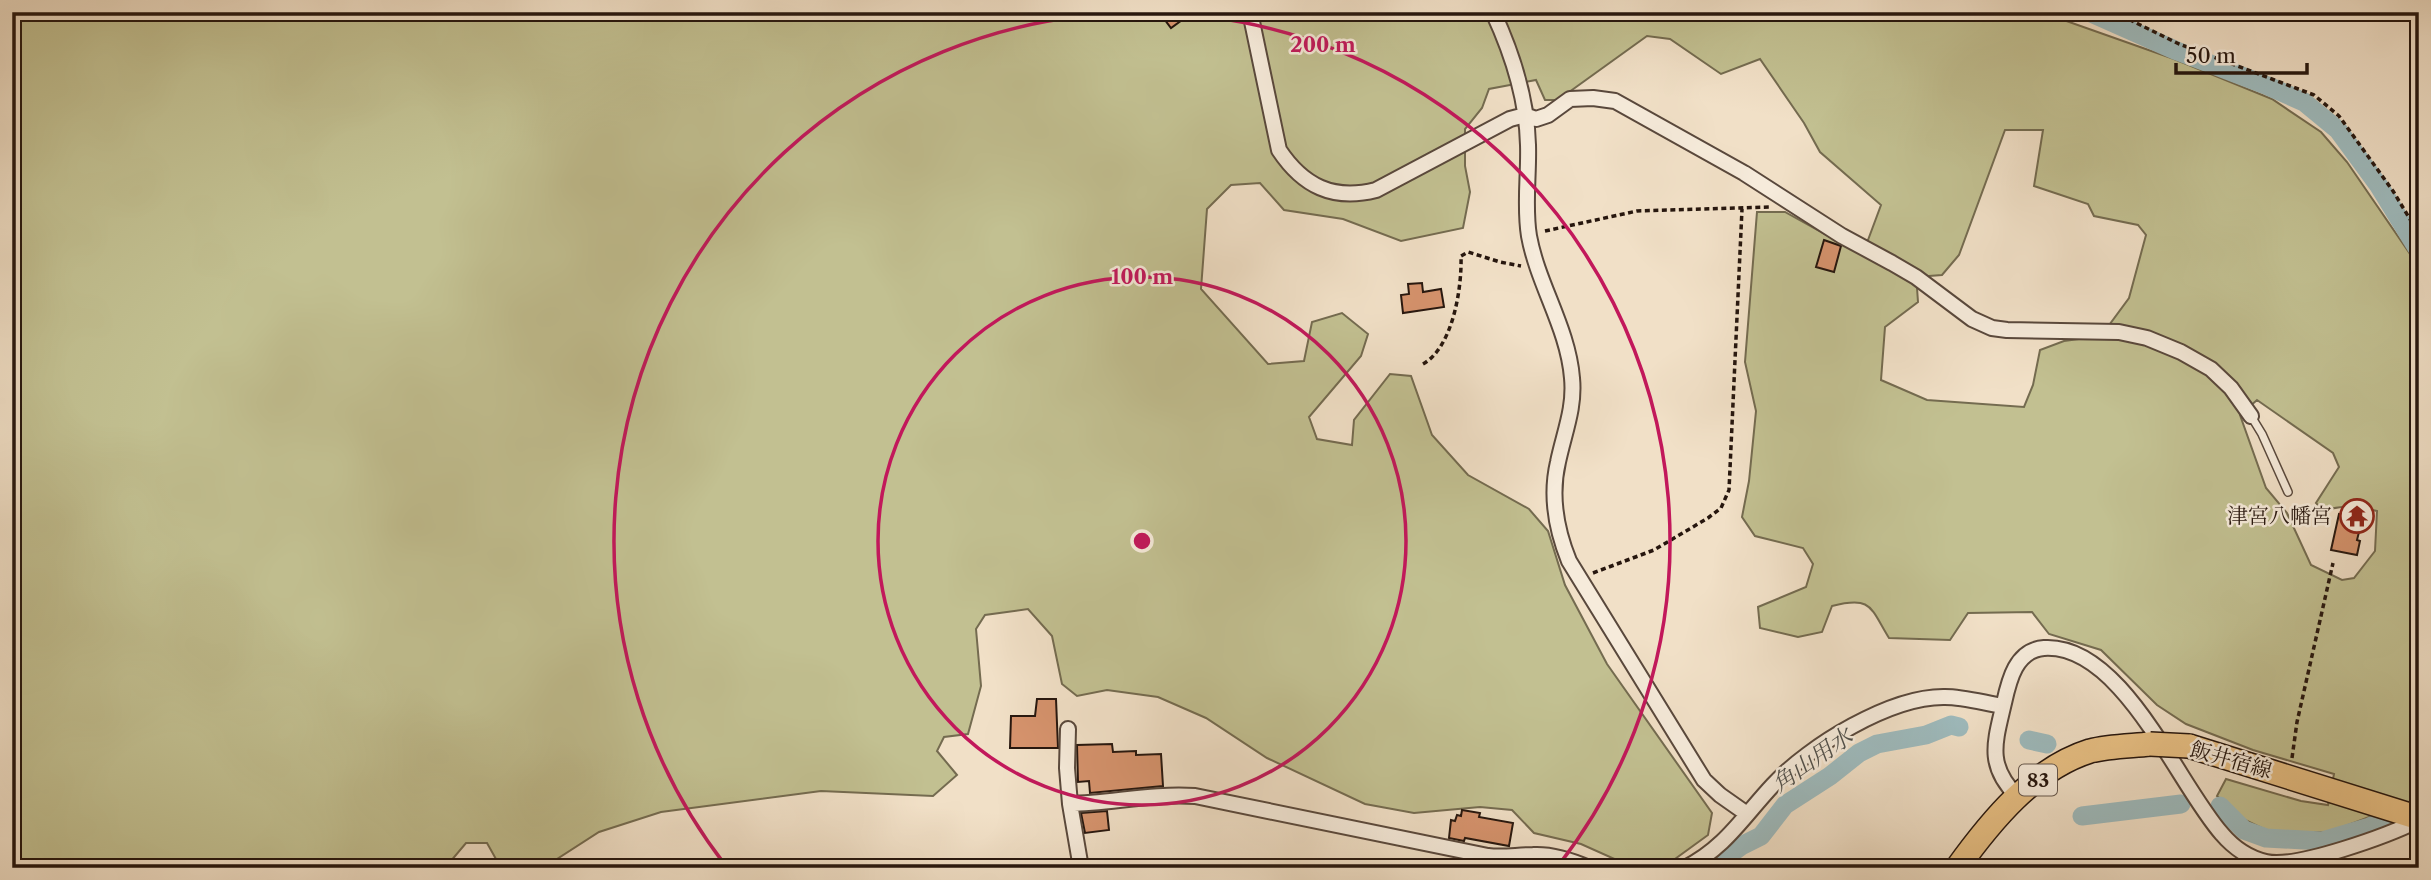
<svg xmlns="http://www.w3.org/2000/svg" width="2431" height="880" viewBox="0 0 2431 880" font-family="'Libre Caslon Text','Noto Serif JP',serif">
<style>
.green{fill:#c2c091;stroke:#746b50;stroke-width:2;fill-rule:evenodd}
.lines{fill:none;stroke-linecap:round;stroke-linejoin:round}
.canal{stroke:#9ebbbe;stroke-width:19}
.building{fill:#d6936d;stroke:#26160e;stroke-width:2}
.lane-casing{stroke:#59483c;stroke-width:10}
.street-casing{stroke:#59483c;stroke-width:18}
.primary-casing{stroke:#26160e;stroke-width:26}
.path{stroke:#26160e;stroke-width:3.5;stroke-dasharray:5 3.5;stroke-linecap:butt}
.lane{stroke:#f6ebdb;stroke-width:7}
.street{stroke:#f6ebdb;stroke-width:14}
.primary{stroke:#e8c084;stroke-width:23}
.primary-bridge-casing{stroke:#26160e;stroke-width:26;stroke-linecap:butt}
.primary-bridge{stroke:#e8c084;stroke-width:23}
.ring{fill:none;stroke:#c2185b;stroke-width:3.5}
.labels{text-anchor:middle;stroke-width:5;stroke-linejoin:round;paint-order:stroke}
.shield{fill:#f6ebdb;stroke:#64564c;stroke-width:2}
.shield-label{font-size:19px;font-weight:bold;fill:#26160e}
.poi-label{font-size:21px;fill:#26160e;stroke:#f6ebdb;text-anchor:end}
.street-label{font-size:21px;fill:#26160e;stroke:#f6ebdb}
.water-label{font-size:23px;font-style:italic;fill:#50504c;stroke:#f6ebdb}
.centre{fill:#c2185b;stroke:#f6ebdb;stroke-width:3.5}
.ring-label{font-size:21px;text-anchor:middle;font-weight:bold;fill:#c2185b;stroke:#f6ebdb;stroke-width:5;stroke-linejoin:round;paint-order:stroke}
</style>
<rect width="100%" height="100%" fill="#f1e0c7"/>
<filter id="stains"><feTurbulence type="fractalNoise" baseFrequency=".00286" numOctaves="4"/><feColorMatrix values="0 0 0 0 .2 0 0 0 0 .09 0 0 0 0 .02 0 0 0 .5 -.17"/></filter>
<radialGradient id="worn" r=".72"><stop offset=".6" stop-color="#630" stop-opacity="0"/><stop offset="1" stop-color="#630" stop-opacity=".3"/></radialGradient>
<path class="green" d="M12,12H2041L2174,59L2272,99L2321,132L2347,162L2419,267V798L2330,832L2272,833L2241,818L2217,796L2226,779L2301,801L2328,805L2334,774L2253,750L2186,724L2157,705L2101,650L2049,634L2032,612L1968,613L1950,640L1889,638C1870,607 1872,596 1832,606L1822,632L1798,637L1760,628L1758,607L1806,587L1813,564L1803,548L1755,536L1742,517L1749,481L1756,411L1745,362L1757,212H1785L1848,247L1868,240L1881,205L1820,152L1804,123L1760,59L1721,74L1670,39L1647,36L1558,100H1545L1536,80L1489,89L1482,108L1465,129V166L1470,192L1463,228L1401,241L1343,219L1284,210L1260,183L1231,185L1207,209L1201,289L1268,364L1304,361L1312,322L1342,313L1368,334L1361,356L1309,417L1317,439L1352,445L1354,420L1390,374L1411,376L1432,435L1468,475L1529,509L1548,531L1565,585L1607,664L1712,813L1708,835L1668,864L1630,866L1581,844L1534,833L1512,810L1480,807L1414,813L1365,804L1267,758L1206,718L1158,697L1107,690L1077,696L1062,684L1052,636L1028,609L985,615L976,629L981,686L968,734L944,737L937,751L957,775L933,796L821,791L661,812L599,832L543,868H501L487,843H466L445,868H12ZM2005,130H2043L2034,186L2088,204L2094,216L2138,225L2146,235L2129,298L2101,336L2064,341L2040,350L2033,385L2024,407L1927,400L1881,380L1885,327L1918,302L1917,288L1929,276L1942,275L1959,255ZM2257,400L2333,453L2339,467L2316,503L2323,511C2342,505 2358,506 2377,511L2375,551L2354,578L2342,580L2311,565L2287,513L2266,488L2240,415Z"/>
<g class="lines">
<path class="canal" d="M2089,12L2177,51L2268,86L2304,102L2338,130L2379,186L2419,251
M2029,740L2047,744
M2220,806L2244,830L2266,838L2322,841L2369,827L2411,810
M2082,816L2181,804
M1711,868L1741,846L1761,836L1785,805L1830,776L1859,753L1877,744L1926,735L1951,725L1959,727"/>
</g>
<path class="building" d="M1159,12H1193L1171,28Z
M1824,240L1841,246L1834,272L1816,267Z
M1422,283L1423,292L1441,289L1444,307L1403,313L1401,295L1409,294L1408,284Z
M2339,514L2362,520L2357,540L2360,541L2357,555L2331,550Z
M1037,699H1056L1058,748H1010L1011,716H1035Z
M1112,744L1113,752L1136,751V755L1161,754L1163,786L1090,793L1089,781L1078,782L1077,745Z
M1462,810L1480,813L1479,817L1513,823L1509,846L1465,838L1464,841L1449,838L1451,820L1455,821L1457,815L1461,816Z
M1107,811L1109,830L1085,833L1081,813Z"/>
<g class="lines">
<g class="lane-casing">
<path id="lane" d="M2251,416L2262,434L2288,492"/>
</g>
<g class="street-casing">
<path id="street" d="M1250,12L1279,150C1303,186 1333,201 1376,190L1510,119L1525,115L1536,119L1548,115L1570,99L1593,98L1615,101L1744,173L1842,236L1892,263L1916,277L1972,319L1992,328L2007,330L2119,332L2147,338L2181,352L2211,369L2231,388L2251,416
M1493,12C1513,55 1527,98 1528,145C1529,175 1524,206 1529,236C1538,285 1568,328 1572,378C1575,408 1564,433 1558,462C1550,496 1556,529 1569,561L1704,780L1720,795L1747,814
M1068,729L1067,768L1070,804
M2017,796C1986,765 1995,742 2004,703C2009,680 2016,650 2044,648C2122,643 2178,785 2222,834C2233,847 2249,858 2266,862C2297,869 2389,835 2419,820
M1081,868L1070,804C1112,803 1153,793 1195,796L1488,856C1504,858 1517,855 1533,855C1552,854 1573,861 1589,868
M1685,868C1725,848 1743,817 1773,785C1809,746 1891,696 1945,697C1964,697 1984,703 2003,706"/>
</g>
<g class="primary-casing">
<path id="primary" d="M2189,746L2419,818
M1957,868C1991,821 2033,769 2090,751C2109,746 2131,746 2150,744"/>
</g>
<path class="path" d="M2114,12L2179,44L2314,95L2339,116L2393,191L2419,234
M1545,231L1637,211L1769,207
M1423,364C1453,347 1462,288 1461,256L1468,252L1500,262L1521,266
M1593,573L1654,550L1708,518L1721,508L1729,490L1742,209
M2292,758L2297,722L2333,563"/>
<use href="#lane" class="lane"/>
<use href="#street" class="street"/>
<use href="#primary" class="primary"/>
<g class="primary-bridge-casing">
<path id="primary-bridge" d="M2150,744L2189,746"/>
</g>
<use href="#primary-bridge" class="primary-bridge"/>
</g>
<g class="ring">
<circle cx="1142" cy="541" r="264"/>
<path d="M726 866A528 528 0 1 1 1558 866"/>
</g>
<defs>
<g id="temple-ring" transform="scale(1.75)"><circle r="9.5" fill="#f6ebdb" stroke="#8f2418" stroke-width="1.5"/><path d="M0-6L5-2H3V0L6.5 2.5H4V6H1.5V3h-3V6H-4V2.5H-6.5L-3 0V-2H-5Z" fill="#8f2418"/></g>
</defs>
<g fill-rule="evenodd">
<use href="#temple-ring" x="2357" y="516"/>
</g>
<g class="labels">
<rect class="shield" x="2019" y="764.5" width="38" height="31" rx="5"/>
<g class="shield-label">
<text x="2038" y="787">83</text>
</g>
<g class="poi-label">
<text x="2332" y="523">津宮八幡宮</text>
</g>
<g class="street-label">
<text transform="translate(2231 760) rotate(16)" y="7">飯井宿線</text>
</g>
<g class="water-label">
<text transform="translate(1812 760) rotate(-35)" y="8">角山用水</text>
</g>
</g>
<circle cx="1142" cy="541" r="10" class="centre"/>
<g class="ring-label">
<text x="1323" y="52">200 m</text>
<text x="1142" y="284">100 m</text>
</g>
<rect width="2431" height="880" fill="none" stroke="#f1e0c7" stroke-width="42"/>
<rect x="14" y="14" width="2403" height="852" fill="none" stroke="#26160e" stroke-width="3.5"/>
<rect x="21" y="21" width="2389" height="838" fill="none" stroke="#26160e" stroke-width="2"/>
<path d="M2176 63v10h131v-10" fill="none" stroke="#26160e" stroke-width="3.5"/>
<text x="2186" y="63" font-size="21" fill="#26160e" stroke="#f6ebdb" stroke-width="5" paint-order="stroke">50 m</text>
<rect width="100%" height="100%" filter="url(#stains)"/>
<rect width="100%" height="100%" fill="url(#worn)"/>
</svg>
